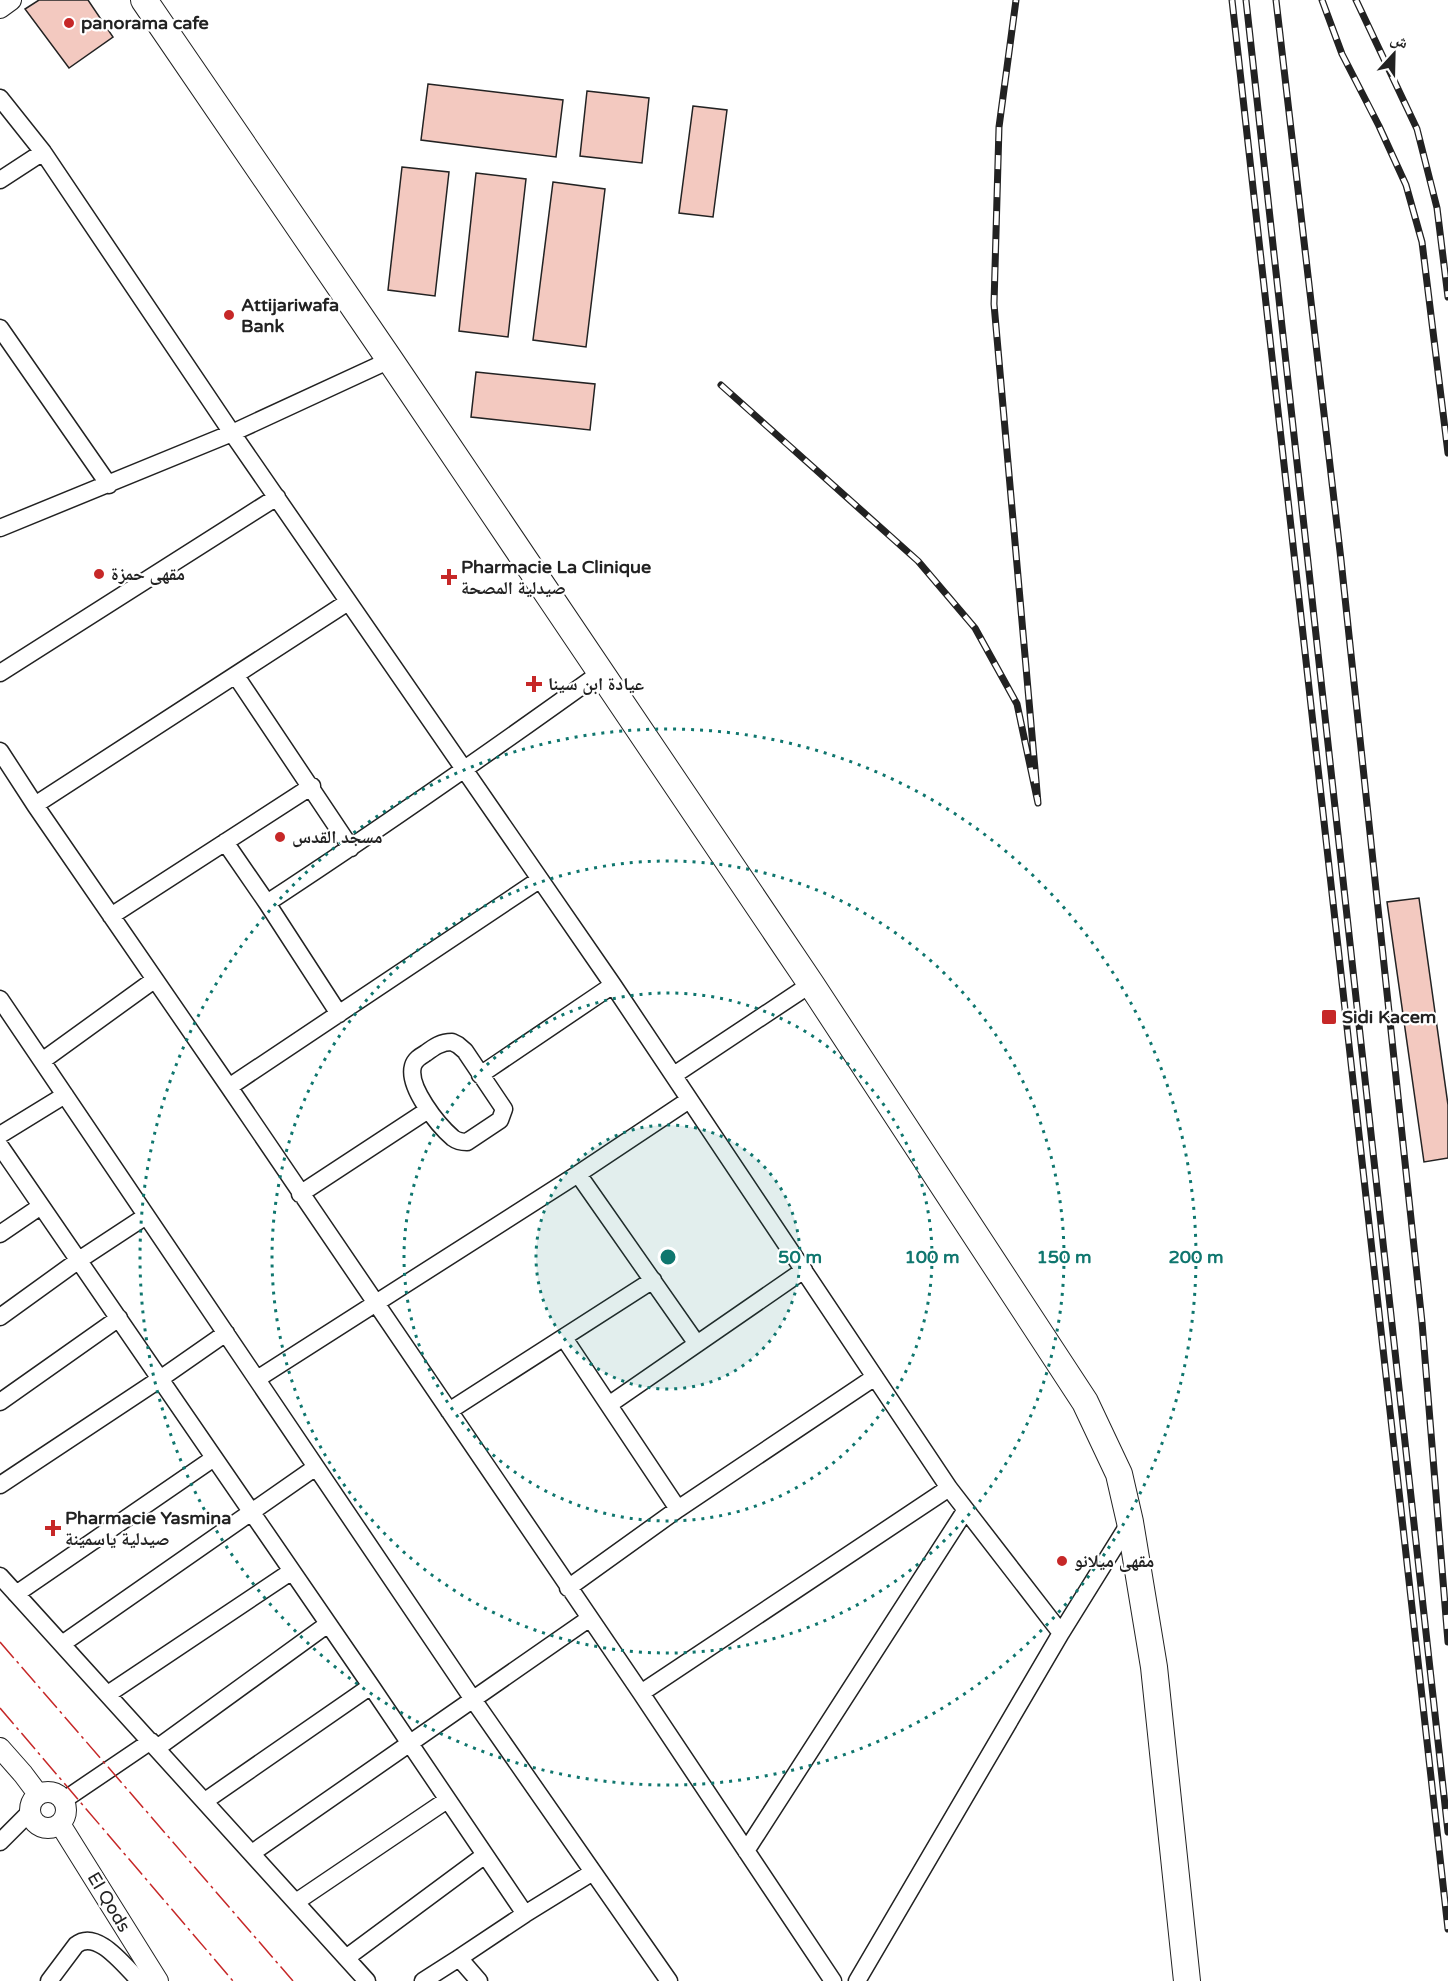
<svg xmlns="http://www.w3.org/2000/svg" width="1448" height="1981" viewBox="0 0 1448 1981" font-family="'Varela Round','Noto Naskh Arabic',sans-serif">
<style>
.building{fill:#f3c9c0;stroke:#222;stroke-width:1.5}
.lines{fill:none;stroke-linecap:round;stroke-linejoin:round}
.minor-casing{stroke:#222;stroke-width:19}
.tertiary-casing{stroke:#222;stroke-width:22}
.primary-casing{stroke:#222;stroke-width:28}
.minor{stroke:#fff;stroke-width:16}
.tertiary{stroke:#fff;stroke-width:20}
.primary{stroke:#fff;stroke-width:26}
.rail-casing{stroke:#222;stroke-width:7}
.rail{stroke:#fff;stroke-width:4.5;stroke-dasharray:14;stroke-linecap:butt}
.power{stroke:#c62828;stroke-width:1.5;stroke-dasharray:21 4.5 3 4.5;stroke-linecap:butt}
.ring{fill:none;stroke:#0f766e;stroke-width:3;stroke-dasharray:3 6}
.poi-dot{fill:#c62828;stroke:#fff;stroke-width:2}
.labels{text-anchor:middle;stroke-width:4.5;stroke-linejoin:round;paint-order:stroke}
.poi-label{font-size:18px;font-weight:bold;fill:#222;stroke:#fff;text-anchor:start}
.street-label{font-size:18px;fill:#222;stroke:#fff}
.centre{fill:#0f766e;stroke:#fff;stroke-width:3}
.ring-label{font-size:18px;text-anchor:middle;font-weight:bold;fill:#0f766e;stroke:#fff;stroke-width:4.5;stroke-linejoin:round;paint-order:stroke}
</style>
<rect width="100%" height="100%" fill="#fff"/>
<path class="building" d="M39,0H88L113,37L69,68L25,9Z
M428,84L563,100L556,157L421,140Z
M587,91L649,98L642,163L580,156Z
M693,106L727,110L713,217L679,213Z
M402,167L449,172L435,296L388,290Z
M476,173L526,179L508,337L459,331Z
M553,182L605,189L586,347L533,340Z
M476,372L595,384L590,430L471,417Z
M1419,898L1448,1105V1158L1424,1162L1387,902Z"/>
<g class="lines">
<g class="minor-casing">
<path id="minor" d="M0,98L43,152L232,433L613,985L949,1488L1061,1633
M0,180L43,152
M0,328L109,485
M0,528L232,433L390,360
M0,673L277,497
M236,676L351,848
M0,751L35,805L229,1087L641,1693L833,1981
M35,805L348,602
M225,842L267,903
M111,916L312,786
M0,999L472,1698L669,1981
M339,1014L267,903C380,829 490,752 600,673
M452,1042L458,1045L465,1051L504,1109L500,1120L467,1142C462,1142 457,1141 453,1138C438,1125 407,1087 413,1066C415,1059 421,1056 426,1053C434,1047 441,1042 452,1042Z
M42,1061L154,980
M480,1075L613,985
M674,1075L811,984
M229,1087L539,880
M0,1135L65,1095
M0,1146L371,1686L525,1914
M578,1174L697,1344
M300,1194L428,1110
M0,1234L41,1206
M0,1317L79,1260L146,1216
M564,1338L678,1509
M257,1379L578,1174L689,1100
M0,1402L119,1318
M610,1404L804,1270
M449,1411L653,1280
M0,1485L160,1379L226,1333
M0,1576L367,1981
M568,1588L678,1509L875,1377
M16,1594L214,1458
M62,1644L316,1467
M641,1693L949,1488
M108,1694L292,1571
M157,1748L328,1624
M64,1800L151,1741
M205,1801L371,1686
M0,1842L29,1813
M746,1851L965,1511
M252,1853L590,1618
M296,1902L447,1800
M346,1958L485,1855
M49,1981L76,1945C97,1928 125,1967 140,1981
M423,1981L459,1958
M479,1981L459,1958L525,1914L593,1872
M857,1981L1061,1633L1130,1522"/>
</g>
<g class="tertiary-casing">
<path id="tertiary" d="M0,8L11,0
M0,1748L23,1774L38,1794
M30 1810a18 18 0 1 1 36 0a18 18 0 1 1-36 0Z
M60,1824L158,1981"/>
</g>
<g class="primary-casing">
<path id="primary" d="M144,0L390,360L811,984L1085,1402L1119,1474L1130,1522L1154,1667L1187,1981"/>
</g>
<use href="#minor" class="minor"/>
<use href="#tertiary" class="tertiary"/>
<use href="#primary" class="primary"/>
<g class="rail-casing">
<path id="rail" d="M1232,0L1448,1929
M1246,0L1448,1832
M1276,0L1341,560L1422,1322L1448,1642
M1322,0L1342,54L1379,126L1406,185L1422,242L1448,453
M1356,0L1417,129L1437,208L1448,297
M721,385L918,561L975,628L1017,704L1038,803L994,304L999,127L1016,0"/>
</g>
<use href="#rail" class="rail"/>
<path class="power" d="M0,1642L293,1981
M0,1708L233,1981"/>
</g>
<circle cx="668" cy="1257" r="132" fill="#0f766e" fill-opacity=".12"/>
<g class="ring">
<circle cx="668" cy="1257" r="132"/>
<circle cx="668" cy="1257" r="264"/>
<circle cx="668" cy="1257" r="396"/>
<circle cx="668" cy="1257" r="528"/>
</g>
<g class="poi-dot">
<circle cx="69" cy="23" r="6"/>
<circle cx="229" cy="315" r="6"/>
<circle cx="99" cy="574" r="6"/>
<path d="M446 568h6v6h6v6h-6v6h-6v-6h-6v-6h6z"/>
<path d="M531 675h6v6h6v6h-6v6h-6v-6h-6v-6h6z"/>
<circle cx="280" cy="837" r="6"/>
<rect x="1321" y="1009" width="16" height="16" rx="3"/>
<path d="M50 1519h6v6h6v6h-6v6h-6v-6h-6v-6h6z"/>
<circle cx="1062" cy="1561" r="6"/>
</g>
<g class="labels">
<g class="poi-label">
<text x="81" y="29">panorama cafe</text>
<text x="241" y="311">Attijariwafa<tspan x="241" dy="21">Bank</tspan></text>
<text x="461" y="573">Pharmacie La Clinique<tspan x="461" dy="21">صيدلية المصحة</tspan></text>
<text x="111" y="580">مقهى حمزة</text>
<text x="548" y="690">عيادة ابن سينا</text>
<text x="292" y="843">مسجد القدس</text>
<text x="1342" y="1023">Sidi Kacem</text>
<text x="65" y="1524">Pharmacie Yasmina<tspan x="65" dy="21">صيدلية ياسمينة</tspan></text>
<text x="1074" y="1567">مقهى ميلانو</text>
</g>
<g class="street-label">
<text transform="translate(109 1902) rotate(59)" y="6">El Qods</text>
</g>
</g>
<circle cx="668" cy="1257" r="9" class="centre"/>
<g class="ring-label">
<text x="800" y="1263">50 m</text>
<text x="932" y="1263">100 m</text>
<text x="1064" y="1263">150 m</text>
<text x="1196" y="1263">200 m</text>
</g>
<g transform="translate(1394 54) rotate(22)" stroke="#ffffff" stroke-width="4.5" paint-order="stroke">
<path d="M0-4.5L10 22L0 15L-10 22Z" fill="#222222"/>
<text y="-9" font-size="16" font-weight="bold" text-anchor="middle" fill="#222222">ش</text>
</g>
</svg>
